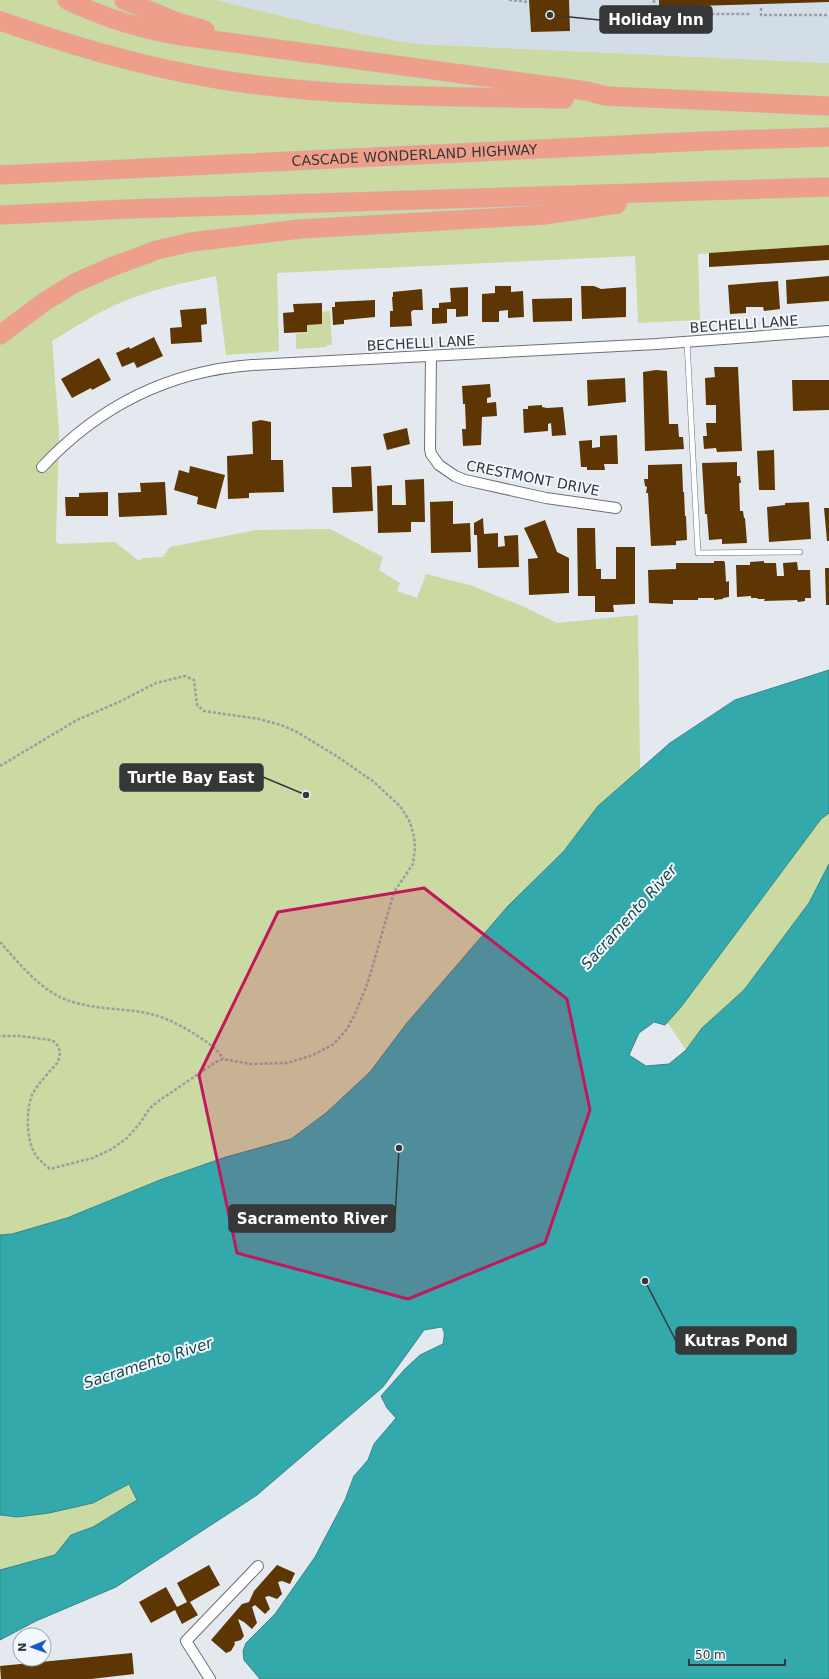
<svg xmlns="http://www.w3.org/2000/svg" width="829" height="1679" viewBox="0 0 829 1679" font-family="'DejaVu Sans',sans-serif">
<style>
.built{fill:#d3dde8}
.green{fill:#cbd9a2}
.water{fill:#34a9ab;stroke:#348789}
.building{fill:#5d3604}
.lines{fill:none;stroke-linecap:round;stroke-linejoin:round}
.lane-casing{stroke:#6c7076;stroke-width:6}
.street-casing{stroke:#6c7076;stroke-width:12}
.highway-casing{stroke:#c6c7c8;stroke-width:20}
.path{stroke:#9a9ea2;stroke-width:2.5;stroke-dasharray:3 2;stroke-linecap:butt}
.lane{stroke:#fff;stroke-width:5}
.street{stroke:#fff;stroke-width:10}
.highway{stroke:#ed9f8a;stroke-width:19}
.marked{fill:#c2185b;fill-opacity:0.2;stroke:#c2185b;stroke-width:3;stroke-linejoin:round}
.labels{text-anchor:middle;stroke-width:4;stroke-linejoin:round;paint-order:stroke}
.street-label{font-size:14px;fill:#353739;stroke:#f1f7fd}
.water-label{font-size:15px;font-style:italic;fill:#144747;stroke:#f1f7fd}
.leader{fill:none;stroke:#353739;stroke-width:1.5}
.callout-dot{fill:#353739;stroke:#f1f7fd;stroke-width:1.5}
.callout{fill:#353739;stroke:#353739;stroke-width:1.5}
.callout-label{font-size:15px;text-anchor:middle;font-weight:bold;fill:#fff}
</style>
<rect width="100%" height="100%" fill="#e4e9ef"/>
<path class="built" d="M216,0H829V63L418,44L399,41L328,27Z"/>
<path class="green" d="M0,0H216L328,27L399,41L418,44L829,63V245L698,254L700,320L638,323L635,256L277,273L279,351L226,355L216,276C181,283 145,291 113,306C92,316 72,329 52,341L59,430L56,542L58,544L115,542L139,561L142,558L163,557L170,547L256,530L330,529L383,557L379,570L400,583L397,591L417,598L426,574L470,585L522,606L557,623L638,615L640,770L598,806L564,851L508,906L407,1023L370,1072L326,1113L291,1139L226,1157L160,1180L67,1218L12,1234L1,1235H0Z
M330,311L332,345H327V347L296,349V334L307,333V325L322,324V312Z
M829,813V864L809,903L744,990L702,1028L686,1050L667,1022L681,1007L821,819Z
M129,1484L137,1500L93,1527L71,1535L55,1555L0,1570V1516L17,1517L49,1513L93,1503Z"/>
<path class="water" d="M829,670V813L821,819L681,1007L665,1025L654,1022L639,1033L629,1055L646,1066L669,1064L686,1050L702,1028L744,990L809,903L829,864V1679H260L244,1660L243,1651L246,1643L275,1614L315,1557L345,1500L354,1476L368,1460L374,1444L396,1418L387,1408L381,1396L405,1369L420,1355L443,1344C444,1337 446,1331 441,1327L424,1330L383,1387L257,1495L116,1587L36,1621L0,1640V1570L55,1555L71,1535L93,1527L137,1500L129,1484L93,1503L49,1513L17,1517L0,1515V1235L12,1234L67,1218L160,1180L226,1157L291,1139L326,1113L370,1072L407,1023L508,906L564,851L598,806L670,743L735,700Z"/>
<path class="building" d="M529,0H569L570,31L531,32Z
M659,0H829V2L659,7Z
M829,245V260L709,267V253Z
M829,276V301L787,304L786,280Z
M778,281L780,309L764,311L763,307H746V313L730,314L728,285Z
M495,286H511V292L523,291L524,317L508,318V310L499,311V322H482V294L495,293Z
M581,286H594L601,289L626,287V317L582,319Z
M468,287V316L456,317V309H447V323L432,324V308H439V303L451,302L450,288Z
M422,289L423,310H413L411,312L412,326L390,327V311H393L392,297H393V292Z
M572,298V321L533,322L532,299Z
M375,300V317L344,320V324L333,325L332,307H335V302Z
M322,303V324L307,325V332L284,333L283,313L294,312L293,304Z
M206,308L207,324L201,325L202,342L171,344L170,328L182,327L180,310Z
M154,337L163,356L137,368L134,362L122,367L116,353L129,347L130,349Z
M99,358L111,380L92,390L91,388L72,398L61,379Z
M714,367H738L742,451L717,452L716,448L704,449L703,436H707L706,423H716V405H706L705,378L715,377Z
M656,370L667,371L669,424H678L679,437H683L684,449L645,451L643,372Z
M625,378L626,402L588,406L587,380Z
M792,380H829V410L793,411Z
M490,384L491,397L487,398V403L496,402L497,416L482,417L481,445L463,446L462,429H466L465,404H463L462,386Z
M542,405V407L547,408L563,407L566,435L552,436L551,423L548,424V431L524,433L523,409H528V406Z
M261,420L271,422V460H283L284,492L249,493V498L228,499L227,456L253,454L252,422Z
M407,428L410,444L387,450L383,434Z
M617,435L618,464H604L605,470H587V467H581L579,441L592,440V448L600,447V436Z
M774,450L775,490H759L757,451Z
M737,462V476H740L741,483H739L740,511H743L744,518H745L747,543L722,544V539L709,540L707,514H705L702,463Z
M682,464L683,492H684L685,516H686L687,540L676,541V545L651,546L648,493H646L647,487L645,486L644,479H648V465Z
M190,466L225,475L216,509L197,504L198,497L174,490L179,470L189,473Z
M371,466L373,511L333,513L332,487H352L351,467Z
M424,479L425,522H411V532L378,533L377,486L392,485V505H406L405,480Z
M165,482L167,515L119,517L118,493L141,492L140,483Z
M108,492V516H66L65,497H79V493Z
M453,501V524L470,523L471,552L431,553L430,502Z
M809,502L811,539L769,542L767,507L785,505V503Z
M824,508H829V541H827Z
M483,518L484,534L498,533V547L505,546L504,536L518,535L519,567L478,568L477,535H474V523Z
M545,520L557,552L569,558V593L529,595L528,559L538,558L524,528Z
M577,528H595L596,569H601V579H616V547H635V604L613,605L614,612H595V596H578Z
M714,561H724L725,563L726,582L729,581V597L723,598V599L714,600V598H698V600H673V604L649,603L648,570L676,569V563H714Z
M764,561V563H776L777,576H784L783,563L797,562L798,570H810L811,598H805V601L798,602L797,600L764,601L765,599H757L758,598H751V596L737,597L736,565H750V562Z
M825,568H829V605H826Z
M209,1565L220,1585L190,1602L198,1615L182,1624L175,1610L151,1623L139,1602L166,1587L177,1607L187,1602L177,1583Z
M277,1565L295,1573L290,1584L282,1581L278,1582L282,1594L277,1599L269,1596L265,1597L270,1609L265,1614L255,1605L252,1607L257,1623L252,1629L244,1622L238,1619L244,1636L241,1640L234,1642L235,1644L231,1651L226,1653L211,1640L242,1604L249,1602L254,1591Z
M132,1653L134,1674L91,1679H1L0,1666Z"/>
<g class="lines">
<g class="lane-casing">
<path id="lane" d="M687,342L698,553L800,552"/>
</g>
<g class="street-casing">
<path id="street" d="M431,356L430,449L431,454L439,465L455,476L465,480L546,498L616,508
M42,467C99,406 170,371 252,365L657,344L829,331
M210,1679L186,1641L258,1566"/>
</g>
<g class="highway-casing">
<g id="highway">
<path d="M67,0C102,17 137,28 175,35L587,91L605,96L829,106"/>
<path d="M124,0L174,21L205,30"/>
<path d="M0,21C80,49 160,72 243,83C349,98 457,96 564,99"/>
<path id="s1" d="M0,175L705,141L829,137"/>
<path d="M0,215L127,209L829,187"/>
<path d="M0,335L44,302L75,283L111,267L157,250L191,242L300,229L544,215L617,204"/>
</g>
</g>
<path class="path" d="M509,0L528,2
M654,0V11L656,14H750
M761,8V15H829
M0,766L77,720L119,702L156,683L185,676L194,680L197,705L204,711L259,719L281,725L297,732L338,757L374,782L400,806L410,822L414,837L415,847L413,864L394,892L368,982L355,1014L347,1029L334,1044L313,1055L287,1063L250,1064L223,1059L216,1062L160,1100L150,1108L140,1123L127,1138L112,1149L93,1158L50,1169C44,1164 39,1160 35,1154C26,1139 26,1111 32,1095C38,1083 49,1073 57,1063C62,1054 60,1044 51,1040L20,1036H0
M0,942C18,962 36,985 60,997C85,1009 115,1008 141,1012C161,1015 179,1024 196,1035C207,1042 217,1048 223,1059"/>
<use href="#lane" class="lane"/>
<use href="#street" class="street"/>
<use href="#highway" class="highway"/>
</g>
<path class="marked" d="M424,888L567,999L590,1110L545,1243L408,1299L237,1253L199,1075L278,912Z"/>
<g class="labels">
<g class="street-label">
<text dy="5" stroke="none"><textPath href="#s1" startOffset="415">CASCADE WONDERLAND HIGHWAY</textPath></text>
<text transform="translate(744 324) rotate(-4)" y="5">BECHELLI LANE</text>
<text transform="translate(421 343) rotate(-3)" y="5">BECHELLI LANE</text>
<text transform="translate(533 478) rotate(11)" y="5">CRESTMONT DRIVE</text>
</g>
<g class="water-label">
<text transform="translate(629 917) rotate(-48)" y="5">Sacramento River</text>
<text transform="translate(148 1363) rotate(-18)" y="5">Sacramento River</text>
</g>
</g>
<path class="leader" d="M550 15L600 20M306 795L263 777M399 1148L395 1218M645 1281L676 1341"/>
<g class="callout-dot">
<circle cx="550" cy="15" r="4"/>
<circle cx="306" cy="795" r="4"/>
<circle cx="399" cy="1148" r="4"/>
<circle cx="645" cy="1281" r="4"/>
</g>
<g class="callout">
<rect x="600" y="6" width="112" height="27" rx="4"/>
<rect x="120" y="764" width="143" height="27" rx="4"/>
<rect x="229" y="1205" width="166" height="27" rx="4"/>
<rect x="676" y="1327" width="120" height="27" rx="4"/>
</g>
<g class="callout-label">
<text x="656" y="25">Holiday Inn</text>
<text x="191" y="783">Turtle Bay East</text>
<text x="312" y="1224">Sacramento River</text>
<text x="736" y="1346">Kutras Pond</text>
</g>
<g transform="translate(32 1647) rotate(268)"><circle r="19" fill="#f1f7fd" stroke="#a6aaaf"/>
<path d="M0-3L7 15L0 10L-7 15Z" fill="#1858c3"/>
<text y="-6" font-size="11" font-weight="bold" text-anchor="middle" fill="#353739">N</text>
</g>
<path d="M689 1659v6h96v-6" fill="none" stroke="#353739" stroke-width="2"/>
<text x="695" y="1659" font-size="12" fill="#353739" stroke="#f1f7fd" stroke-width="3" paint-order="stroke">50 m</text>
</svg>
